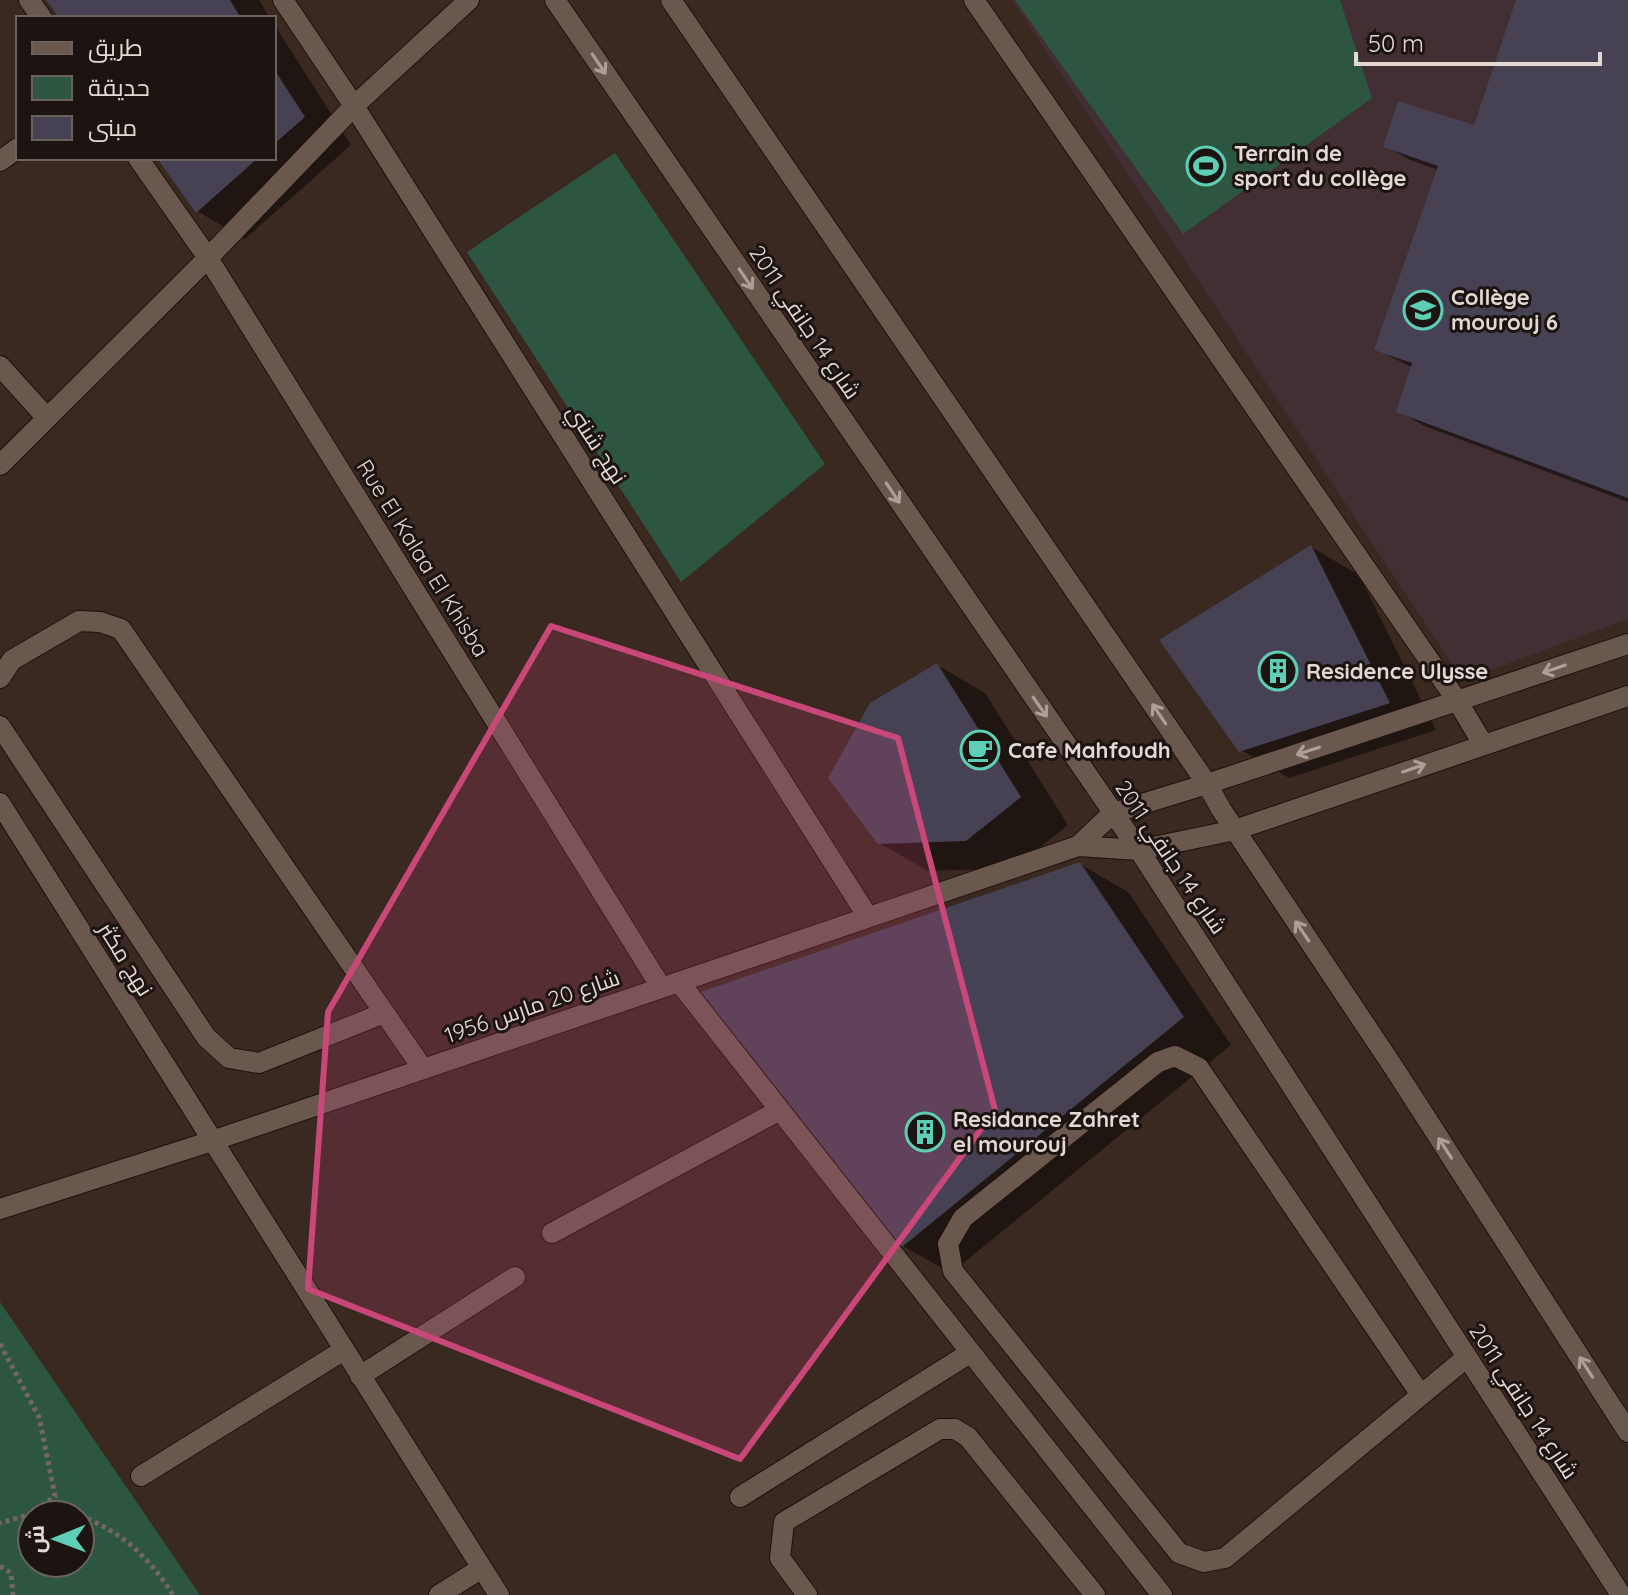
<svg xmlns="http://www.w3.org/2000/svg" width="1628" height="1595" viewBox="0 0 1628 1595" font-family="Quicksand,Cairo,sans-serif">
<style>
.education{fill:#422f34}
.green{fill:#2d5641;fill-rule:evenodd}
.shadow{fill:#0007}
.building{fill:#474253}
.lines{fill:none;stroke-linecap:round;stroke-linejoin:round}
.minor-casing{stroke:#20110a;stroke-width:22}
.path{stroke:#75665f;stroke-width:5;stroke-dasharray:4 4;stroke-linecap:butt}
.minor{stroke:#6a574e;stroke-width:20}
.oneway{stroke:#ad9e97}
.marked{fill:#ca4879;fill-opacity:0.2;stroke:#ca4879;stroke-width:6;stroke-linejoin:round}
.labels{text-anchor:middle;stroke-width:6;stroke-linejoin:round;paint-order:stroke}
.poi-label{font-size:22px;font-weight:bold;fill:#e3d8d2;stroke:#1b1410;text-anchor:start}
.street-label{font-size:22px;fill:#e3d8d2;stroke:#1b1410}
</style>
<rect width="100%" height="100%" fill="#3a2921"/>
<path class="education" d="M1012,0H1628V619L1463,680Z"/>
<path class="green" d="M1015,0H1340L1372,98L1183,234Z
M615,153L825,464L681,582L467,252Z
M0,1302L200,1595H0ZM80,1515V1563H32V1515Z"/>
<path class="shadow" d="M48,0H259L270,18H61Z
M1518,0H1628V502L1424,426L1399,411L1413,368L1376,349L1438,170L1410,160L1385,146L1475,128Z
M274,24L351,145L245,239L197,211L160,158H274Z
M1311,547L1359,575L1436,730L1289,778L1241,750Z
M937,665L985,693L1068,825L1014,868L928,871L879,843Z
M1080,864L1128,892L1231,1045L951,1273L903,1246Z"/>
<path class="building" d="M46,0H230L241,18H59Z
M1516,0H1628V498L1396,412L1412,363L1374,350L1438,166L1383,147L1398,101L1474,125Z
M274,69L305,117L274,144Z
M157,158H258L196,213Z
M1311,545L1390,703L1239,752L1159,640Z
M937,663L1021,797L966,841L878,844L828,778L870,703Z
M1080,862L1184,1017L902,1247L692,995Z"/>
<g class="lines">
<g class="minor-casing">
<path id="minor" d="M29,0L42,18
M283,0L354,106L868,917
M555,0L1139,850L1621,1595
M671,0L1207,784L1221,809L1394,1068L1628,1432
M974,0L1458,702L1483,744
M138,158L208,258L661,987
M0,161L18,148
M0,366L47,418
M0,465L208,258L354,106L469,0
M0,678L12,660L79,621L100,622L121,629L423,1069
M0,726L206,1037L229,1058L259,1063L384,1013
M0,803L499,1595
M1078,846L1113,813L1207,784L1628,644
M679,982L1162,1595
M0,1209L212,1141L1078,846L1139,850L1235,830L1628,696
M552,1233L780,1110
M360,1376L515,1277
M1421,1395L1199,1068L1175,1056L1158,1062L963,1218L948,1244L953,1271L1179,1553L1204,1562L1225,1558L1467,1357
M141,1476L344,1350
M740,1497L970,1353
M439,1595L482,1568
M807,1595L780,1558L784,1522L940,1429H955L968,1437L1095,1595"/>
</g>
<path class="path" d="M0,1344L39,1417L55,1496L32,1514L0,1523
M45,1504L78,1515
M80,1516C121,1531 150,1558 173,1595
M0,1566L11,1573L13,1595"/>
<use href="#minor" class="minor"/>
</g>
<defs><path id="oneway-shaft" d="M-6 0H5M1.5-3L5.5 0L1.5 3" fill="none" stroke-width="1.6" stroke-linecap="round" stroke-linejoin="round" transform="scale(2)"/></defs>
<g class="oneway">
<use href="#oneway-shaft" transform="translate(599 64) rotate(56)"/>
<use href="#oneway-shaft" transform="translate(746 279) rotate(56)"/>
<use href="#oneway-shaft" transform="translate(893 493) rotate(56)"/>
<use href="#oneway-shaft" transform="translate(1554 669) rotate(161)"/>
<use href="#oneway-shaft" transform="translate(1040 707) rotate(55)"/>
<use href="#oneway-shaft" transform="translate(1159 714) rotate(-124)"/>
<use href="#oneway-shaft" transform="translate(1308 751) rotate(162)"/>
<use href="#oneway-shaft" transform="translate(1414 768) rotate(-19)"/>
<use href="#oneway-shaft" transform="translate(1302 931) rotate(-124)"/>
<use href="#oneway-shaft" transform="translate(1445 1148) rotate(-123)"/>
<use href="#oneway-shaft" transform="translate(1586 1367) rotate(-123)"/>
</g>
<path class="marked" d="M551,626L898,738L995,1110L740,1459L308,1289L328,1012Z"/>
<defs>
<g id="stadium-ring" transform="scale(2)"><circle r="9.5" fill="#1b1410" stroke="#5eceb7" stroke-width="1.5"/><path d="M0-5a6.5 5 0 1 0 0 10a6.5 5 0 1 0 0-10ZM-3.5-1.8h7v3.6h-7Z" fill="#5eceb7"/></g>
<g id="school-ring" transform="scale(2)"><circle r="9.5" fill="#1b1410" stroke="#5eceb7" stroke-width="1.5"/><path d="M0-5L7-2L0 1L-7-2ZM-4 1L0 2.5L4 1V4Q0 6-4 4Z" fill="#5eceb7"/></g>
<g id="building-ring" transform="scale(2)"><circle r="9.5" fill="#1b1410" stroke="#5eceb7" stroke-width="1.5"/><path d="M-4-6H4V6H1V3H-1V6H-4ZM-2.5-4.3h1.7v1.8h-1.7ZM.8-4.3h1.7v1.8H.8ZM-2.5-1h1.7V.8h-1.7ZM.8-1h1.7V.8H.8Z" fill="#5eceb7"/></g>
<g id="cafe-ring" transform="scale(2)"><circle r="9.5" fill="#1b1410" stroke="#5eceb7" stroke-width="1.5"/><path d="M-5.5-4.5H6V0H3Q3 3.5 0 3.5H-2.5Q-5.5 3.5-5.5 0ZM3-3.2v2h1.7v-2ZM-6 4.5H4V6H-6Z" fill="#5eceb7"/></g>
</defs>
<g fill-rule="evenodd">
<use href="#stadium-ring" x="1206" y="166"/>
<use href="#school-ring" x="1423" y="310"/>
<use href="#building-ring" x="1278" y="671"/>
<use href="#cafe-ring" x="980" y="750"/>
<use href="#building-ring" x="925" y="1132"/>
</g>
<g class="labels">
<g class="poi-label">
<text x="1234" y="161">Terrain de<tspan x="1234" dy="25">sport du collège</tspan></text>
<text x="1451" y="305">Collège<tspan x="1451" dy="25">mourouj 6</tspan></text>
<text x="1306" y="679">Residence Ulysse</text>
<text x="1008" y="758">Cafe Mahfoudh</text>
<text x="953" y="1127">Residance Zahret<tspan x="953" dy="25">el mourouj</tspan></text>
</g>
<g class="street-label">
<text transform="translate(805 322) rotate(56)" y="8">شارع 14 جانفي 2011</text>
<text transform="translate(597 444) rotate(57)" y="8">نهج شنني</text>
<text transform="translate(423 558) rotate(58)" y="8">Rue El Kalaa El Khisba</text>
<text transform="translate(1171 857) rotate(56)" y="8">شارع 14 جانفي 2011</text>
<text transform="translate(126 959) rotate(58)" y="8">نهج مكثر</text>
<text transform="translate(532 1006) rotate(-19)" y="8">شارع 20 مارس 1956</text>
<text transform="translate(1524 1401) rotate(57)" y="8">شارع 14 جانفي 2011</text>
</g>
</g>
<rect x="16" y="16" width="260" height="144" fill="#1b1410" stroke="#6b625e" stroke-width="2"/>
<rect x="32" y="42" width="40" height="12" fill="#6a574e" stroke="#6b625e" stroke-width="2"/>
<text x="88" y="56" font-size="24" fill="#e3d8d2">طريق</text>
<rect x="32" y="76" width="40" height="24" fill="#2d5641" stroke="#6b625e" stroke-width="2"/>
<text x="88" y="96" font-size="24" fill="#e3d8d2">حديقة</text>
<rect x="32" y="116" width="40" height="24" fill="#474253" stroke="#6b625e" stroke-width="2"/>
<text x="88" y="136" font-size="24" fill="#e3d8d2">مبنى</text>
<g transform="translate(56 1539) rotate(269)"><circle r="38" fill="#1b1410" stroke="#6b625e" stroke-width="2"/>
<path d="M0-6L14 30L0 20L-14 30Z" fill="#5eceb7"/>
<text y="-12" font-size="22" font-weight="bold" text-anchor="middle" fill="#e3d8d2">ش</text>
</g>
<path d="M1356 52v12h244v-12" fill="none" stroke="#e3d8d2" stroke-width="4"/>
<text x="1368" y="52" font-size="24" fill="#e3d8d2" stroke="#1b1410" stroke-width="6" paint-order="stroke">50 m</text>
</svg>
